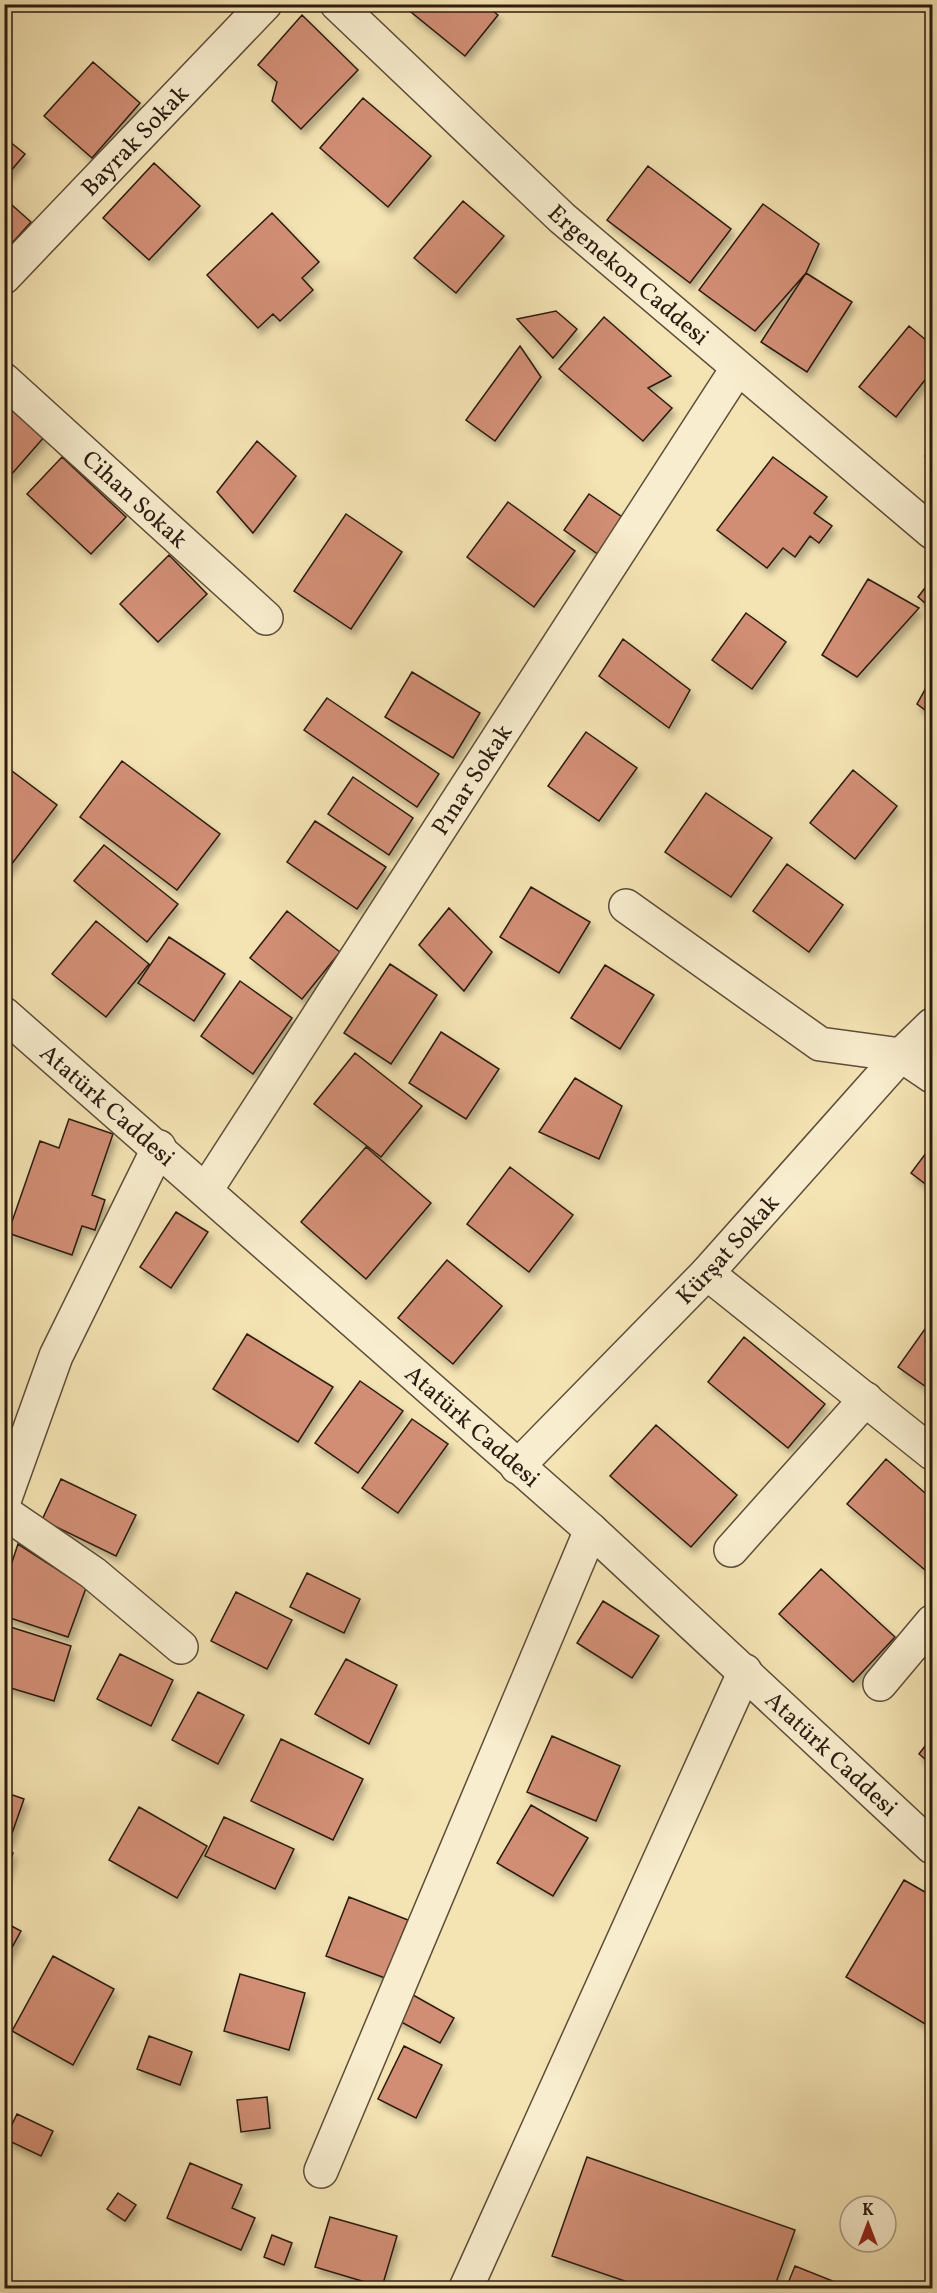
<svg xmlns="http://www.w3.org/2000/svg" width="937" height="2293" viewBox="0 0 937 2293" font-family="Vollkorn,serif">
<style>
.building{fill:#d18e74;stroke:#2b1b10;stroke-width:1.5;filter:url(#shadow)}
.lines{fill:none;stroke-linecap:round;stroke-linejoin:round}
.street-casing{stroke:#5d4d39;stroke-width:36}
.street{stroke:#f8edce;stroke-width:33}
.labels{text-anchor:middle;stroke-width:5;stroke-linejoin:round;paint-order:stroke}
.street-label{font-size:24px;fill:#2b1b10;stroke:#f8edce}
</style>
<defs>
<filter id="shadow"><feDropShadow dx="3.5" dy="6" stdDeviation="3" flood-color="#0004"/></filter>
</defs>
<rect width="100%" height="100%" fill="#f4e3b3"/>
<filter id="stains"><feTurbulence type="fractalNoise" baseFrequency=".00333" numOctaves="4"/><feColorMatrix values="0 0 0 0 .2 0 0 0 0 .09 0 0 0 0 .02 0 0 0 .5 -.17"/></filter>
<radialGradient id="worn" r=".72"><stop offset=".6" stop-color="#630" stop-opacity="0"/><stop offset="1" stop-color="#630" stop-opacity=".3"/></radialGradient>
<path class="building" d="M417,4H484L498,15L465,56L411,12Z
M302,15L358,70L301,129L272,101L277,82L258,65Z
M93,62L140,103L92,158L44,116Z
M363,98L431,156L388,207L320,148Z
M4,137L25,154L4,179Z
M154,163L200,206L149,260L103,218Z
M648,166L731,229L690,283L607,220Z
M4,198L31,222L4,252Z
M463,201L504,236L456,293L414,258Z
M763,204L819,244L806,273L755,331L699,290Z
M272,213L319,262L302,278L313,290L280,321L273,314L258,328L207,275Z
M806,273L852,302L807,372L761,342Z
M556,311L577,329L553,358L517,319Z
M604,317L671,376L648,388L672,408L643,441L559,369Z
M909,326L932,345V371L896,417L859,387Z
M520,346L541,377L495,441L466,420Z
M4,401L45,436L10,476L4,471Z
M257,441L296,476L253,533L217,492Z
M932,443V460L925,456Z
M62,457L126,517L91,554L27,494Z
M773,457L827,497L814,513L832,526L819,543L810,536L795,557L783,548L767,568L717,530Z
M589,494L625,519L599,555L564,530Z
M508,502L575,551L534,607L467,557Z
M346,514L402,552L351,629L294,591Z
M169,555L207,594L158,642L120,604Z
M868,579L919,608L857,677L822,655Z
M932,579V609L918,597Z
M746,613L786,642L752,689L712,660Z
M623,639L690,690L669,728L599,676Z
M412,672L480,713L453,758L385,717Z
M932,677V715L917,704Z
M327,698L439,774L417,807L304,730Z
M586,732L637,768L599,821L548,786Z
M122,761L220,834L177,890L80,817Z
M4,765L57,805L4,874Z
M853,770L897,806L855,859L810,823Z
M353,777L413,818L389,855L328,814Z
M706,793L772,838L731,897L665,852Z
M315,821L386,867L357,909L287,862Z
M104,845L178,904L147,942L74,881Z
M787,864L843,905L809,952L753,911Z
M531,887L590,922L559,973L500,937Z
M449,908L492,952L464,991L419,945Z
M287,911L340,952L302,999L250,958Z
M96,921L149,964L106,1017L52,974Z
M169,937L225,974L194,1021L138,983Z
M390,964L437,995L391,1064L344,1033Z
M605,965L654,995L620,1049L571,1018Z
M240,981L292,1018L253,1074L201,1036Z
M441,1032L499,1069L466,1119L409,1083Z
M355,1053L422,1106L381,1157L314,1104Z
M575,1078L622,1106L599,1159L539,1132Z
M69,1119L113,1134L92,1195L105,1200L95,1230L82,1226L72,1255L8,1233L40,1141L59,1148Z
M932,1145V1189L911,1173Z
M366,1147L431,1203L366,1279L301,1222Z
M510,1167L573,1215L529,1272L467,1224Z
M176,1212L208,1232L171,1288L140,1267Z
M447,1260L502,1306L453,1364L398,1318Z
M932,1319V1391L898,1367Z
M247,1334L333,1387L298,1442L213,1389Z
M744,1337L825,1404L788,1448L708,1382Z
M360,1381L403,1411L358,1473L315,1443Z
M412,1419L448,1444L398,1513L362,1488Z
M656,1425L737,1495L691,1547L610,1476Z
M886,1459L932,1499V1561L925,1570L847,1504Z
M61,1479L136,1515L116,1556L42,1520Z
M18,1544L86,1588L68,1637L4,1616V1586Z
M821,1569L895,1637L853,1682L779,1614Z
M307,1573L360,1599L344,1633L290,1607Z
M236,1592L292,1620L267,1669L211,1641Z
M603,1601L659,1636L632,1678L577,1643Z
M4,1625L71,1646L54,1701L4,1686Z
M120,1654L173,1680L151,1726L97,1699Z
M346,1659L397,1685L369,1744L315,1714Z
M198,1692L244,1715L218,1764L172,1740Z
M552,1736L620,1766L596,1821L527,1792Z
M932,1737V1765L919,1754Z
M281,1739L363,1779L333,1840L251,1801Z
M4,1792L24,1799L9,1842L4,1840Z
M531,1805L588,1838L553,1896L497,1863Z
M139,1807L207,1846L177,1898L109,1860Z
M224,1817L294,1849L275,1889L205,1856Z
M4,1850L13,1853L4,1882Z
M904,1880L932,1896V2028L846,1977Z
M349,1897L408,1920L385,1978L326,1956Z
M4,1922L21,1931L4,1962Z
M53,1956L114,1989L73,2065L12,2031Z
M240,1974L305,1993L289,2050L224,2031Z
M406,1991L454,2018L440,2043L392,2017Z
M149,2036L192,2052L180,2085L137,2069Z
M404,2046L442,2065L416,2118L378,2099Z
M267,2097L270,2128L241,2132L237,2100Z
M17,2114L53,2131L41,2156L5,2139Z
M587,2157L795,2230L774,2288H645L552,2256Z
M190,2163L242,2185L232,2208L255,2218L241,2250L167,2218Z
M118,2193L136,2205L125,2221L107,2209Z
M330,2217L397,2236L382,2287L315,2267Z
M272,2235L292,2243L284,2265L264,2257Z
M795,2266L850,2288H786Z"/>
<g class="lines">
<g class="street-casing">
<g id="street">
<path id="s1" d="M337,4L562,218L932,532"/>
<path id="s2" d="M4,277L265,4"/>
<path id="s3" d="M4,380L266,618"/>
<path d="M626,906L820,1044L901,1055L932,1076"/>
<path id="s4" d="M4,1014L591,1530L932,1847"/>
<path id="s5" d="M206,1190L737,369"/>
<path d="M707,1273L932,1453"/>
<path id="s6" d="M517,1467L707,1273L901,1055L932,1025"/>
<path d="M4,1501L56,1356L159,1147"/>
<path d="M4,1512L93,1573L181,1647"/>
<path d="M731,1550L866,1399"/>
<path d="M880,1684L932,1622"/>
<path d="M321,2171L591,1530"/>
<path d="M466,2288L745,1671"/>
</g>
</g>
<use href="#street" class="street"/>
</g>
<g class="labels">
<g class="street-label">
<text dy="8" stroke="none"><textPath href="#s2" startOffset="189">Bayrak Sokak</textPath></text>
<text dy="8" stroke="none"><textPath href="#s1" startOffset="398">Ergenekon Caddesi</textPath></text>
<text dy="8" stroke="none"><textPath href="#s3" startOffset="177">Cihan Sokak</textPath></text>
<text dy="8" stroke="none"><textPath href="#s5" startOffset="489">Pınar Sokak</textPath></text>
<text dy="8" stroke="none"><textPath href="#s4" startOffset="138">Atatürk Caddesi</textPath></text>
<text dy="8" stroke="none"><textPath href="#s6" startOffset="303">Kürşat Sokak</textPath></text>
<text dy="8" stroke="none"><textPath href="#s4" startOffset="624">Atatürk Caddesi</textPath></text>
<text dy="8" stroke="none"><textPath href="#s4" startOffset="1110">Atatürk Caddesi</textPath></text>
</g>
</g>
<rect width="937" height="2293" fill="none" stroke="#f4e3b3" stroke-width="24"/>
<rect x="6" y="6" width="925" height="2281" fill="none" stroke="#2b1b10" stroke-width="3"/>
<rect x="12" y="12" width="913" height="2269" fill="none" stroke="#2b1b10" stroke-width="1.5"/>
<g transform="translate(868 2224)"><circle r="28" fill="#f8edce" stroke="#a69982" stroke-width="1.5"/>
<path d="M0-4.5L10 22L0 15L-10 22Z" fill="#8f2418"/>
<text y="-9" font-size="16" font-weight="bold" text-anchor="middle" fill="#2b1b10">K</text>
</g>
<rect width="100%" height="100%" filter="url(#stains)"/>
<rect width="100%" height="100%" fill="url(#worn)"/>
</svg>
